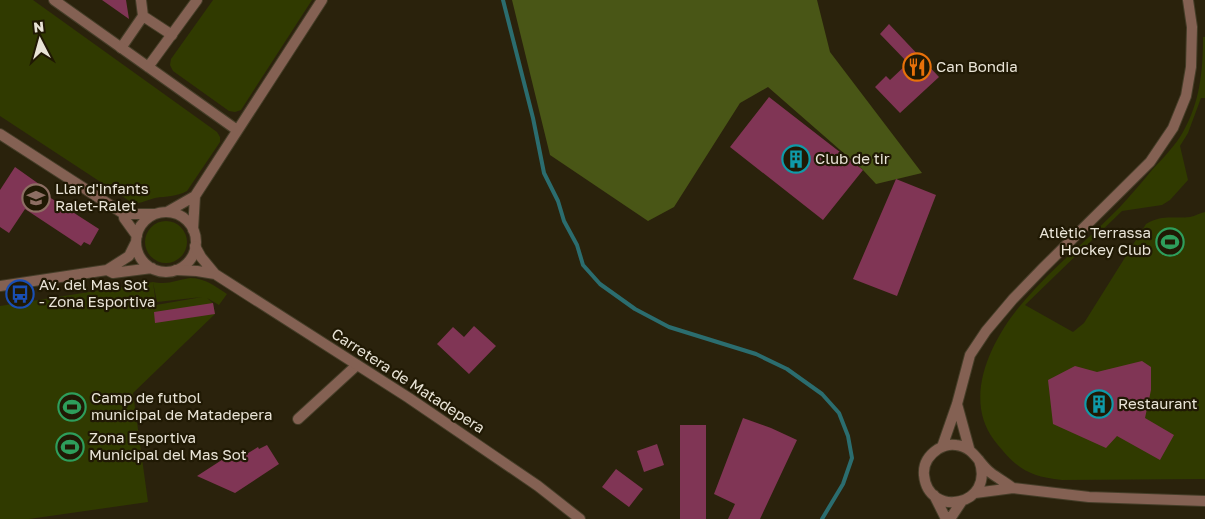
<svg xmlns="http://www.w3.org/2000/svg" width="1205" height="519" viewBox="0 0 1205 519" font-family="'Golos Text',sans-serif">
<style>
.green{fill:#303a00}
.forest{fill:#495616}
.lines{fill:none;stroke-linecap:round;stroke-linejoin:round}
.stream{stroke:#2b6d6f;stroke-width:4}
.building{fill:#803555}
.pedestrian-casing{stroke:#453d28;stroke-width:12}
.minor-casing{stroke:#453d28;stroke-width:12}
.tertiary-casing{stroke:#453d28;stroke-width:12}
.pedestrian{stroke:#846153;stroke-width:10}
.minor{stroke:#846153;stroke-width:10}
.tertiary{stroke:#846153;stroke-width:10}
.labels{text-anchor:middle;stroke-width:4.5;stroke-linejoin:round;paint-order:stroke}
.poi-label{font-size:15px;fill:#e9e4d7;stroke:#201904;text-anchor:start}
.street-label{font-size:15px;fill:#e9e4d7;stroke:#201904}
</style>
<rect width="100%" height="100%" fill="#2a220c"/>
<path class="green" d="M0,0H33L217,132L220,137V142L187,191C176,197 167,196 155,198C146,200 140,205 131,202L0,116Z
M213,0H312L241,110L235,112L229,111L173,71L170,65L171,59Z
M1203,37H1205V98H1201L1188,133L1180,146L1188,180L1170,200L1162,205L1122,211L1025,305L1073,332L1084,323L1146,224C1163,214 1172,219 1190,217C1195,216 1200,213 1205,212V479L1062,480C1027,476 1016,468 994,440C961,396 994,335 1025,300C1054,266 1089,239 1120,207C1131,195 1142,182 1152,170C1163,158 1175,146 1183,132C1200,102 1203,71 1203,37Z
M145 242a21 21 0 1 1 42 0a21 21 0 1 1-42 0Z
M190,278C205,278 215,286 227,294L219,305L207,298L213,303L215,314L133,393L148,502L29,519H0V306L153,282L156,305L202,297L157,302L153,282C169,285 176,280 190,278Z"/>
<path class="forest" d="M512,0H817L830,52L922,173L876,184L863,170L768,87L740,103L674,207L648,221L550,155Z"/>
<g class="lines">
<path class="stream" d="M503,0L533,118L544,173L558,201L564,221L577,245L583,265L600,284L635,309L669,327L756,354L787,369L822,394L839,413L848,436L852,458L843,484L822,519"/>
</g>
<path class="building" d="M102,0H126L129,19Z
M889,24L939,77L900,113L875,87L886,76L890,80L908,63L880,34Z
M769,97L863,170L823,220L730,147Z
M15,167L46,189L43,193L99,229L90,245L84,242L81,246L25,209L9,233L0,227V190Z
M896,179L936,195L897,296L853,279Z
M213,303L215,314L155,323L154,312Z
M474,326L496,346L469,374L437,344L453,327L464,337Z
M1142,361L1151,367V390L1145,418L1174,435L1160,460L1117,436L1106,448L1053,424L1048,380L1075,366L1097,372Z
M743,418L771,428L797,440L760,519H728L735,504L714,494Z
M680,425H706V519H680Z
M657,444L664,465L644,472L637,451Z
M267,445L279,464L235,493L197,476L228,456L237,460L258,447L259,449Z
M616,469L643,489L629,507L602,487Z"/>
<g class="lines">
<g class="pedestrian-casing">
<path id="pedestrian" d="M143,16L172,35
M121,48L143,16L141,0"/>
</g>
<g class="minor-casing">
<path id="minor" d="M54,0L237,130
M148,67L197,0
M0,134L124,214V218L137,236
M167,212L195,196L322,0
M136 242a30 30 0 1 1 60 0a30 30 0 1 1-60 0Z
M124,214H155
M193,230L195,196
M107,270L113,273L152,268
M0,286L107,270L129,256L136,242
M298,419L357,365"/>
</g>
<g class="tertiary-casing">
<path id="tertiary" d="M195,246L201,257L215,274
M176,270L197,271L215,274L409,398L538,486L580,519
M957,404L969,448
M942,447L957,404L970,355L986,331L1013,299L1043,268L1150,162L1173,128L1186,96L1191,67L1192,27L1188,0
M979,460C996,506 928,519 924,475C923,464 929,455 938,449C943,446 950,444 956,445C974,447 978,463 991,473C998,478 1006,483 1013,488
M975,493L1013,488L1089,497L1205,501
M934,495L946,519
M950,519L962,501"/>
</g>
<use href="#pedestrian" class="pedestrian"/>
<use href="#minor" class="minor"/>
<use href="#tertiary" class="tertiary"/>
</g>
<defs>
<g id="restaurant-ring" transform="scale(1.4375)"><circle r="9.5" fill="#201904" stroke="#e8710a" stroke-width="1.5"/><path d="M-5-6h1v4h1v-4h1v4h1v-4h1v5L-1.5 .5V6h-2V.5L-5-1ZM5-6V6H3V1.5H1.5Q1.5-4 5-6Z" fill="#e8710a"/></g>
<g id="building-ring" transform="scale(1.4375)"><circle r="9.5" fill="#201904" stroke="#0f9aa8" stroke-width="1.5"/><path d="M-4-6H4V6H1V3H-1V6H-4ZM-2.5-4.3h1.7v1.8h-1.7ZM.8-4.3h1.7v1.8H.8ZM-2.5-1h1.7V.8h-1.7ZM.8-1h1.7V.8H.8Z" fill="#0f9aa8"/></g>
<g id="school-ring" transform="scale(1.4375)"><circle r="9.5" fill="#201904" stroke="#8d6e63" stroke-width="1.5"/><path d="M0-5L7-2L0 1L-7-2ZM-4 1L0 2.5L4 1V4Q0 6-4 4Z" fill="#8d6e63"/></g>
<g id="stadium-ring" transform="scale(1.4375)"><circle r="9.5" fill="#201904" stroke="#2e9e5b" stroke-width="1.5"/><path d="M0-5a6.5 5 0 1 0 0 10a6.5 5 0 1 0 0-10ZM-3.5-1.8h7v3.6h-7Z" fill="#2e9e5b"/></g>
<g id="bus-ring" transform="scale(1.4375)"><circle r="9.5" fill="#201904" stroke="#1a4fb4" stroke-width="1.5"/><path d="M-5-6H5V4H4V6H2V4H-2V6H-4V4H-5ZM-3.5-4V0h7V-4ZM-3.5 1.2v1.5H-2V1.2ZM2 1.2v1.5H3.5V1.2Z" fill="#1a4fb4"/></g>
</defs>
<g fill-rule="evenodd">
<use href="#restaurant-ring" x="917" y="67"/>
<use href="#building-ring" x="796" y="159"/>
<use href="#school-ring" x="36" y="198"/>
<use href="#stadium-ring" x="1170" y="242"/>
<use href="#bus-ring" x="20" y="294"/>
<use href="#building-ring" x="1099" y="404"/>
<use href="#stadium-ring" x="72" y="407"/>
<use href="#stadium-ring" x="70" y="447"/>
</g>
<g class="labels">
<g class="poi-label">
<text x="936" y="72">Can Bondia</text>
<text x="815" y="164">Club de tir</text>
<text x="55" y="194">Llar d'infants<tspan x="55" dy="17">Ralet-Ralet</tspan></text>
<text x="1151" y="238" text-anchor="end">Atlètic Terrassa<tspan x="1151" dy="17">Hockey Club</tspan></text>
<text x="39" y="290">Av. del Mas Sot<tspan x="39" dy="17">- Zona Esportiva</tspan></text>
<text x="91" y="403">Camp de futbol<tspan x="91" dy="17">municipal de Matadepera</tspan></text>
<text x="1118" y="409">Restaurant</text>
<text x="89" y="443">Zona Esportiva<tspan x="89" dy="17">Municipal del Mas Sot</tspan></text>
</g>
<g class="street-label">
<text transform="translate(408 381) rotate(33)" y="5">Carretera de Matadepera</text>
</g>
</g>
<g transform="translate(40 40) rotate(354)" stroke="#201904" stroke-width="4" paint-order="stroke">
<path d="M0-4L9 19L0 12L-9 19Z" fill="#e9e4d7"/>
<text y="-8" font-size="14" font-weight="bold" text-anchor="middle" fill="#e9e4d7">N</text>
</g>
</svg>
